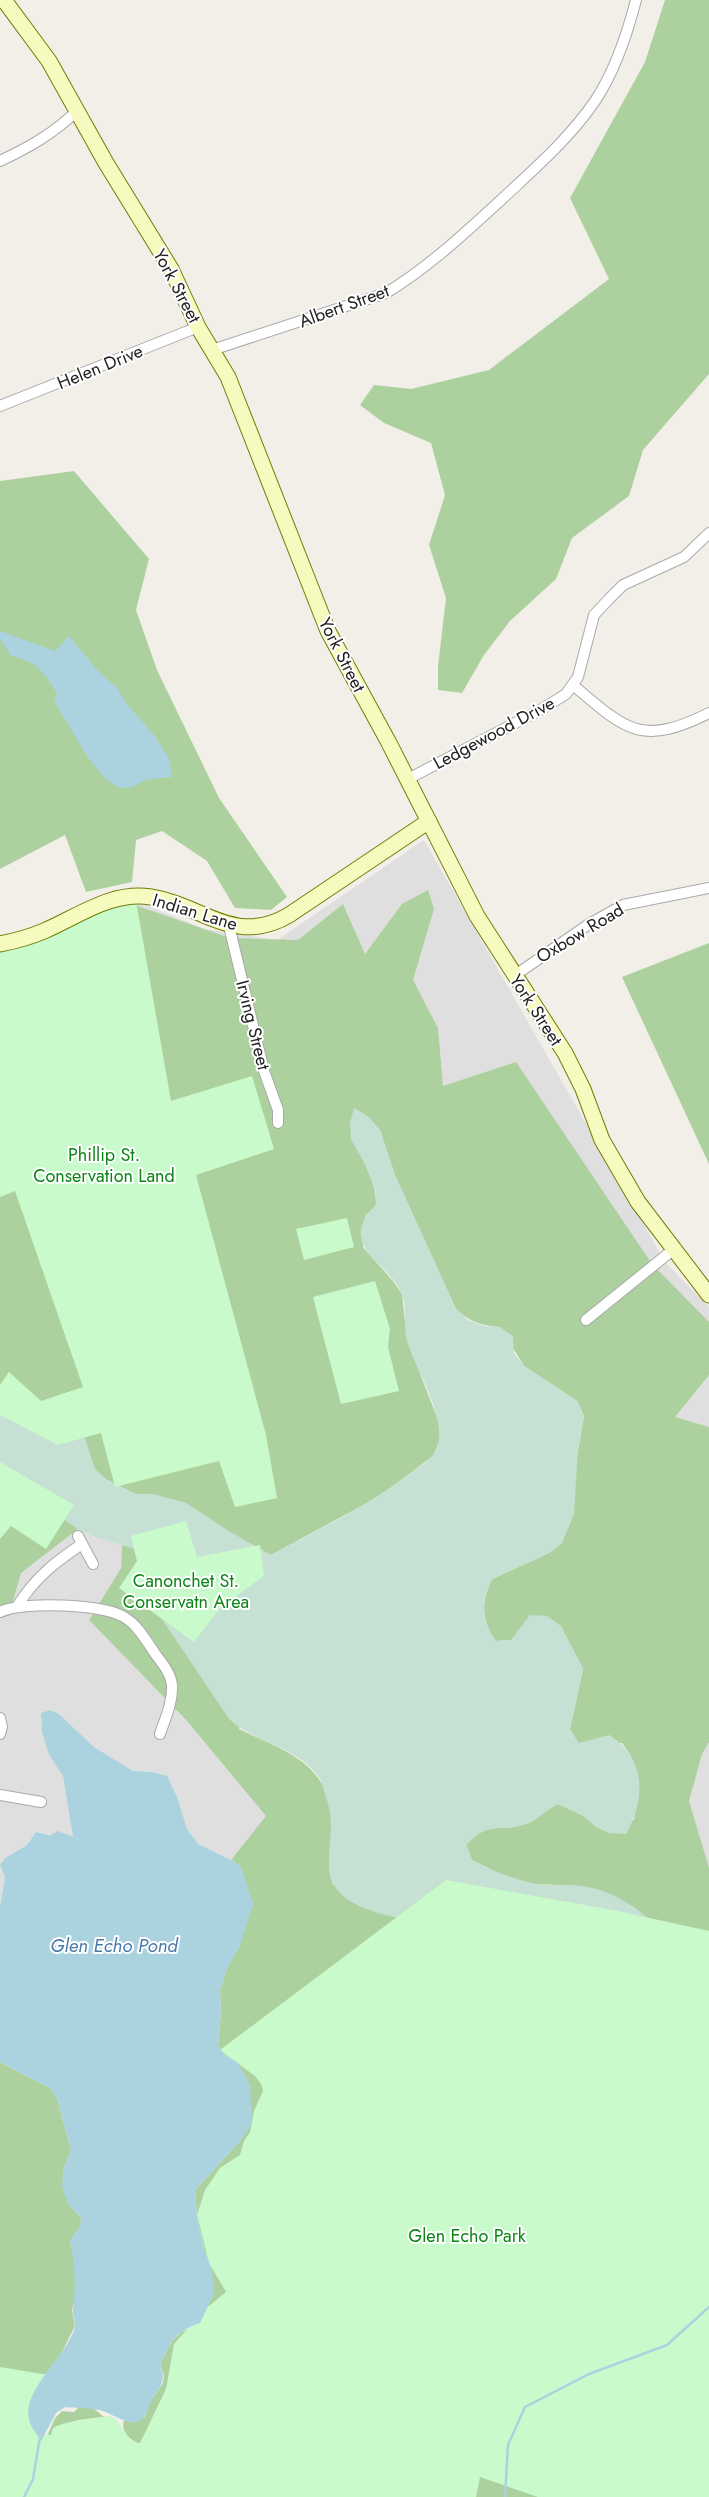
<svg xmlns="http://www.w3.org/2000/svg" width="709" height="2497" viewBox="0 0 709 2497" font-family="Jost,sans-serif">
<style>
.residential{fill:#e0dfdf}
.forest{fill:#add19e;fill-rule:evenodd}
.wetland{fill:#c6e0d4}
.park{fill:#c8facc}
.water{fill:#aad3df}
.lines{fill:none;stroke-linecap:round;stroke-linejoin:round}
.stream{stroke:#aad3df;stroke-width:2.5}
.street-casing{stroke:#a9a9a9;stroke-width:12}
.secondary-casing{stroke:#707d05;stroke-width:17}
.street{stroke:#fff;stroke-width:10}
.secondary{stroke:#f7fabf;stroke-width:15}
.labels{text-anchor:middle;stroke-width:4;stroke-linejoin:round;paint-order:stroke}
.street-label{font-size:18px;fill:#222;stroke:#fff}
.park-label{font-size:18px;fill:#0c8416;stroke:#fff}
.water-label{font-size:19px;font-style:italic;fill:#4a7aab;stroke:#fff}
</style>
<rect width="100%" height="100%" fill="#f2efe9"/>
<path class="residential" d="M424,840L665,1262L709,1307V1466L171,1101L136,901L205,929L277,940Z
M87,1522L123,1530L121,1568L89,1620L187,1721L267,1816L231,1860L198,1844L187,1829L177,1797L152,1772L133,1771L94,1747L59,1714L50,1710L41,1713L42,1732L49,1755L63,1776L73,1837L36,1832L27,1845L5,1858L0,1865L5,1877L0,1907V1618L9,1615L21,1573Z
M709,1698V1887L673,1766Z"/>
<path class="forest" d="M665,0H709V374L643,450L629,496L572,538L556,579L510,621L484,655L462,693L438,690V666L446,598L429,545L445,495L431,443L384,423L360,405L374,385L411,389L489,370L609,279L570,198L645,62Z
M74,471L149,559L136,610L157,670L219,798L287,897L271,910L235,908L207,861L162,831L136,840L132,882L86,892L65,835L0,869V481Z
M428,890L434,909L413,980L438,1028L443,1086L516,1062L652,1264L709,1322V1375L675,1417L709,1427V1742L702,1754L689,1801L709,1868V2169L624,2497H161L135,2442C127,2437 121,2430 124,2420L129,2422L145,2417L150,2402L163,2383L164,2376L160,2364C173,2339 173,2334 200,2323L212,2270L204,2249L197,2217L195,2190L240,2141L238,2062L225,2055L218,2046L221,2012L220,1990L227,1968L240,1945L241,1867L231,1860L266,1816L187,1721L89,1620L121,1568L123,1530L87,1522L21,1573L9,1616L0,1618V951L129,903L230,938L298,940L343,904L365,954L402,904ZM380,1130L395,1175L456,1309C470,1322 482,1326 500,1327L524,1366L577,1401L584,1416L562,1543L549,1553L492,1579C481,1603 481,1619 495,1641L511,1640L583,1669L570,1729L578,1743H622C644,1773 639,1785 634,1820L596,1827L584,1816L558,1804C544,1810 537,1822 522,1825C496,1832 488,1821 466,1845L472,1860L500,1874L533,1884L582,1886L333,1885C328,1864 334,1845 333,1824C329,1762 286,1752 239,1729L271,1555L380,1496L433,1456L440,1440V1425L407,1340L402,1294L393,1281L363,1247L365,1216L376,1205C376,1181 363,1160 351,1139Z
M709,943V1164L622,977Z
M0,2062L50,2088L57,2098L71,2150L63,2170L68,2203L82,2219L80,2227L70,2241L75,2264V2300L72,2310L75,2326L60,2356L34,2390L43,2434L47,2436L55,2418L62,2411L74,2412L80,2406L92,2407L104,2417L79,2420L58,2426L0,2497Z"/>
<path class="wetland" d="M354,1108L369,1117L380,1130L395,1175L456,1309L468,1320L484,1326L500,1327L513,1336L514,1353L524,1366L577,1401L584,1416L578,1449L574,1514L562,1543L549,1553L492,1579C481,1603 481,1619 496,1641L511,1640L530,1615L547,1616L561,1626L583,1668L570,1729L579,1743L609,1735C646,1758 646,1799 626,1834L609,1833L596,1827L584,1816L558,1804C544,1810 537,1822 522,1825C496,1832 488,1821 466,1845L472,1860C491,1870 511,1879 532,1883C548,1887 566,1884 582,1886C607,1889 636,1905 652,1923L399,1918C374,1913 331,1902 329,1869C328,1840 336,1824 325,1794C323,1788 322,1781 318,1776C297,1747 255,1743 229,1719L154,1607L138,1550L93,1536L76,1528L48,1508L0,1494V1406L74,1424L85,1438L95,1469L106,1479L136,1494H153L186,1503L229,1531L271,1555C318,1530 366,1507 409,1474C416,1469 427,1463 433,1455C454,1428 416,1371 407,1341C403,1326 408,1307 401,1292C385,1259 336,1245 376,1205V1191L365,1164L351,1139L350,1123Z"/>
<path class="park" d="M136,901L171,1101L252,1076L274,1149L196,1175L266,1435L277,1498L235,1507L219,1461L115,1487L101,1433L58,1445L0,1415V1385L9,1372L41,1401L83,1387L15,1191L0,1197V944L47,925Z
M347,1218L354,1247L304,1260L296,1229Z
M375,1281L390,1329L388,1347L399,1391L341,1404L313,1297Z
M0,1462L74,1505L46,1549L11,1526L0,1539Z
M186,1521L197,1557L260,1545L264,1576L221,1607L194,1642L119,1588L137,1561L131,1536Z
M446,1880L613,1910L709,1931V2497H538L480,2477L476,2497H0V2367L49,2375L43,2434L51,2435L53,2428C65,2421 95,2418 110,2416C124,2422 124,2441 140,2443L166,2389L174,2344L204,2310L226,2292L209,2263L197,2215L205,2190L220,2168L240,2155L244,2141L250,2132L254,2111L263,2091L261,2084L255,2076L220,2050Z"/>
<path class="water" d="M0,631L55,651L69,636L98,671L117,688L127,704L154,735L169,758L172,777C165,778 157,778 149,779C140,781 134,789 124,788C97,786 70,723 54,702L57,693C43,672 37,661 11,656L0,639Z
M50,1710L59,1714L94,1747L133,1771L152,1772L167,1776L177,1797L187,1829L198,1844L231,1860L241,1867L253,1904L240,1945L227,1968L220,1990L221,2012L218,2046L225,2055L237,2062L250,2084L252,2124L240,2141L195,2190L197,2217L204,2249L212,2270L214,2294L200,2323C173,2333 173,2339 160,2364C166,2382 162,2384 152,2399C148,2406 148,2418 139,2421C128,2426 113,2414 103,2411C91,2407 77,2409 65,2407L56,2413L41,2441C38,2435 33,2430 31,2425C16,2393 67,2358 75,2327C76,2322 72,2315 73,2309C76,2285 75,2264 70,2241L80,2227L82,2219L68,2203L62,2187L63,2170L71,2150L57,2098L50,2088L0,2062V1907L5,1877L0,1865L5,1858L27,1845L36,1832L50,1835L58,1831L73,1837L63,1776L49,1755L42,1732L41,1713Z"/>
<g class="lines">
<path class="stream" d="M24,2497L33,2479L40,2437
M505,2497L508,2445L525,2407L589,2374L667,2345L709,2307"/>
<g class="street-casing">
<path id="street" d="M0,161C30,147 54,133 78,110
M212,350L386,293C429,267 465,233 501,200C534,169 569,139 595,101C615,71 627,35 636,0
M0,406L198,327
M573,685C626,730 641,747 709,713
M406,780L542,709L566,694L578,677L594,615L609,599L623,585L684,557L709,533
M229,926L264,1071L278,1110V1123
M514,976L589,924L623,905L709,888
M586,1320L674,1249
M78,1536L93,1564
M18,1605C36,1577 54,1563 82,1544
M0,1612C23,1601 102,1604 124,1617C138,1625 147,1642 156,1655C163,1664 171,1674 172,1685C173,1702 165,1719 160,1734
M0,1718L2,1727L0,1734
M0,1795L41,1802"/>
</g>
<g class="secondary-casing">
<path id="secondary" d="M4,0L49,61L106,163L171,269L198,327L228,377L328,631L389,743L477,916L565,1053L583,1089L602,1140L638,1202L709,1295
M0,944C15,941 30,937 44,931C79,916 111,891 151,897C202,905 235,947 289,915L429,821"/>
</g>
<use href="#street" class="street"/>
<use href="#secondary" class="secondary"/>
</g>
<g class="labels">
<g class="street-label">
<text transform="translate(177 286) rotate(62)" y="6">York Street</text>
<text transform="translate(344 306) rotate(-20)" y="6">Albert Street</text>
<text transform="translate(100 367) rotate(-22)" y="6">Helen Drive</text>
<text transform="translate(342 655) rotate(63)" y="6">York Street</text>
<text transform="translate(494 733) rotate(-28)" y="6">Ledgewood Drive</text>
<text transform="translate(195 912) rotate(17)" y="6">Indian Lane</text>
<text transform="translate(580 933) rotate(-31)" y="6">Oxbow Road</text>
<text transform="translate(536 1010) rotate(57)" y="6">York Street</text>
<text transform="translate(253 1025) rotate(76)" y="6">Irving Street</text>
</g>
<g class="park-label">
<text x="104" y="1161">Phillip St.<tspan x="104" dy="21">Conservation Land</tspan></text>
<text x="186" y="1587">Canonchet St.<tspan x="186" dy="21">Conservatn Area</tspan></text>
<text x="467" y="2242">Glen Echo Park</text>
</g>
<g class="water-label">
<text x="114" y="1952">Glen Echo Pond</text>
</g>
</g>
</svg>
